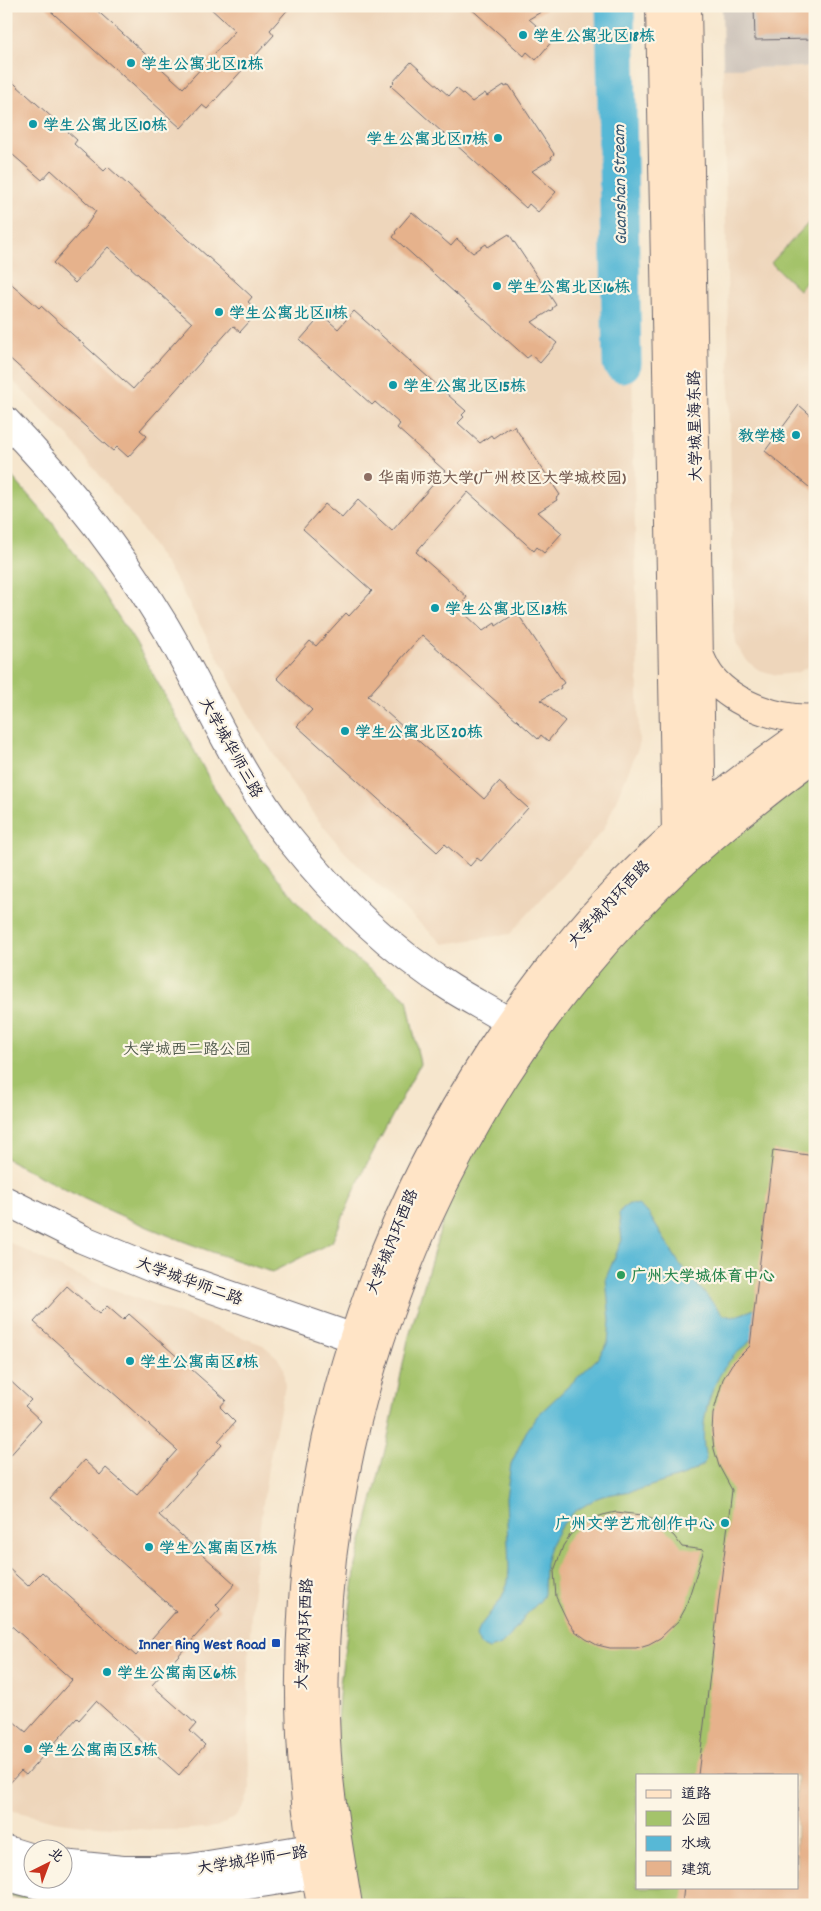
<svg xmlns="http://www.w3.org/2000/svg" width="821" height="1911" viewBox="0 0 821 1911" font-family="Dekko,'LXGW WenKai TC',sans-serif">
<style>
.built{fill:#eed6bb}
.industrial{fill:#ccc2b9}
.green{fill:#a4c36b;stroke:#637253;fill-rule:evenodd}
.water{fill:#57b8d6;stroke:#3c6d88}
.lines{fill:none;stroke-linecap:round;stroke-linejoin:round}
.river{stroke:#57b8d6;stroke-width:39}
.building{fill:#e6b28c}
.tertiary-casing{stroke:#6c676e;stroke-width:30}
.secondary-casing{stroke:#6c676e;stroke-width:30}
.tertiary{stroke:#fff;stroke-width:28}
.secondary{stroke:#ffe4c6;stroke-width:28}
.culture-dot{fill:#0f9aa8;stroke:#fcf5e5;stroke-width:2}
.education-dot{fill:#8d6e63;stroke:#fcf5e5;stroke-width:2}
.leisure-dot{fill:#2e9e5b;stroke:#fcf5e5;stroke-width:2}
.transit-dot{fill:#1a4fb4;stroke:#fcf5e5;stroke-width:2}
.labels{text-anchor:middle;stroke-width:4.5;stroke-linejoin:round;paint-order:stroke}
.culture-label{font-size:16px;font-weight:bold;fill:#0d838f;stroke:#fcf5e5;text-anchor:start}
.street-label{font-size:16px;fill:#22223b;stroke:#fcf5e5}
.education-label{font-size:16px;font-weight:bold;fill:#785e54;stroke:#fcf5e5;text-anchor:start}
.park-label{font-size:16px;fill:#505a4c;stroke:#fcf5e5}
.leisure-label{font-size:16px;font-weight:bold;fill:#27864d;stroke:#fcf5e5;text-anchor:start}
.transit-label{font-size:16px;font-weight:bold;fill:#164399;stroke:#fcf5e5;text-anchor:end}
.water-label{font-size:18px;font-style:italic;fill:#355671;stroke:#fcf5e5}
</style>
<rect width="100%" height="100%" fill="#fcf5e5"/>
<filter id="ink" filterUnits="userSpaceOnUse"><feTurbulence type="fractalNoise" baseFrequency=".02" numOctaves="2"/><feDisplacementMap in="SourceGraphic" scale="10" xChannelSelector="R" yChannelSelector="G"/><feConvolveMatrix kernelMatrix="1 2 1 2 8 2 1 2 1" color-interpolation-filters="sRGB"/></filter>
<filter id="wash" filterUnits="userSpaceOnUse"><feTurbulence type="fractalNoise" baseFrequency=".0096" numOctaves="4" result="noise"/><feDisplacementMap in="SourceGraphic" scale="20" xChannelSelector="R" yChannelSelector="G"/><feGaussianBlur stdDeviation="1.12" result="paint"/><feColorMatrix in="noise" values="0 0 0 0 0 0 0 0 0 0 0 0 0 0 0 0 0 1.4 0 .05"/><feComposite in="paint" operator="in"/></filter>
<g filter="url(#wash)">
<rect width="100%" height="100%" fill="#f6e6cd"/>
<path class="built" d="M6,6H606L612,367H632L639,746L604,829L510,934L443,944L373,881L343,850L314,815L292,784L252,720L176,580L134,518L68,436L6,374Z
M815,67V663L796,673L777,675L759,670L748,662L737,647L734,633L723,68Z
M6,1241L67,1271L104,1286L263,1345L277,1357L283,1367L285,1386L268,1467L254,1568L248,1665L250,1790L245,1803L238,1814L230,1820L216,1827L179,1830H153L83,1825L54,1821L6,1809Z"/>
<path class="industrial" d="M722,6H815V67L723,68Z"/>
<path class="green" d="M815,216V272L799,290L771,263Z
M6,470L51,521L105,596L135,642L163,692L212,784L236,823L259,856L313,919L346,951L407,999L420,1064L364,1169L332,1242L272,1272C179,1243 91,1206 6,1158Z
M815,759V1905H345L331,1797L340,1684L356,1565L387,1442L408,1340L446,1210L481,1133L546,1029L648,908ZM637,1775H797V1887H637Z
M6,1890L20,1894L76,1905C51,1905 29,1902 6,1894Z"/>
<path class="water" d="M629,1204L638,1205L648,1213L679,1263L723,1315L733,1317L760,1307C758,1315 755,1336 750,1341C745,1348 736,1352 730,1360C709,1386 698,1426 706,1459L703,1465L685,1475L638,1490L606,1495L597,1498L574,1512L561,1526L550,1546L545,1563L544,1594L540,1601L526,1615L510,1636L501,1645L489,1649L480,1645L476,1636L478,1629L501,1599L508,1582L509,1568L506,1498L511,1464L526,1432L537,1416L597,1359L608,1343L610,1321L606,1278L622,1240L619,1214L622,1209Z"/>
<g class="lines">
<path class="river" d="M615,6L622,363"/>
</g>
<g id="blocks">
<path class="building" d="M45,6H92L183,88L235,31L208,6H291L270,30L274,35L207,109L202,105L181,128Z
M468,6H551L529,19L553,40L536,60L527,52L524,56Z
M754,6H815V39L755,40Z
M411,62L449,96L456,88L472,102L485,93L487,96L504,85L505,87L509,85L554,154L551,157L552,159L532,171L556,192L538,212L529,204L526,208L391,86L394,83L393,82Z
M6,76L77,140L74,144L104,171L108,167L237,283L252,297L248,302L259,311L240,332L233,326L140,430L147,436L128,457L117,447L113,451L106,445L6,355V279L39,308L41,306L133,389L192,323L108,247L75,283L53,263L86,226L96,211L51,170L42,180L6,149Z
M412,212L451,246L457,239L473,253L486,244L488,247L509,234L556,305L552,308L553,309L532,322L557,343L540,363L531,355L527,358L393,237L396,233L395,232Z
M354,311L466,411L462,415L464,417L458,423L480,443L491,435L493,438L509,427L510,429L514,426L560,495L556,498L557,500L538,512L562,533L544,553L537,547L534,551L468,492L416,552L467,597L464,601L468,604L462,611L483,631L495,623L496,626L513,615L514,616L518,614L564,683L560,686L561,688L541,700L565,721L548,741L541,735L538,739L422,635L368,696L484,799L499,782L528,808L481,861L477,858L470,866L445,844L437,852L297,726L312,710L277,678L310,641L316,646L346,613L349,616L372,591L303,529L325,504L342,518L358,500L392,531L445,471L397,428L400,424L375,402L372,405L300,340L322,315L338,329Z
M799,405L815,419V492L765,451Z
M773,1150L815,1156V1905H682L684,1887H797V1775H698L732,1490L719,1466L714,1449L712,1431L713,1414L723,1379L732,1364L750,1346Z
M67,1286L99,1314L107,1306L123,1320L129,1314L226,1400L220,1407L235,1422L218,1441L222,1445L159,1515L235,1584L216,1605L220,1609L152,1685L196,1724L190,1731L205,1745L179,1775L96,1701L79,1720L77,1718L26,1775L21,1771L6,1787V1715L26,1732L72,1680L6,1621V1566L28,1586L42,1572L136,1656L176,1611L50,1498L84,1460L100,1475L106,1468L137,1495L177,1450L34,1322Z
M6,1377L31,1400L25,1406L41,1421L6,1460Z
M616,1512L642,1515L654,1520L674,1536L682,1547L704,1550L685,1609L679,1620L660,1638L649,1644L636,1648H610L597,1645L586,1639L575,1631L567,1620L556,1597L554,1571L563,1546L570,1535L580,1526L591,1519L603,1515Z"/>
</g>
</g>
<g filter="url(#ink)">
<use href="#blocks" fill-opacity="0" stroke="#6c676e" stroke-width="1"/>
<g class="lines">
<g class="tertiary-casing">
<path id="tertiary" d="M6,421C67,484 120,551 165,626C206,696 237,773 287,836C334,895 387,948 451,988C470,1000 490,1010 509,1022
M6,1201L82,1239L152,1268L377,1346
M6,1850L32,1858
M62,1864L123,1870H154L190,1868L311,1848L336,1854
M6,1876C87,1902 172,1898 254,1884C270,1881 300,1878 314,1873C322,1870 329,1862 336,1858"/>
</g>
<g class="secondary-casing">
<path id="secondary" d="M660,6L676,834
M687,6L702,824
M699,654C703,663 706,671 712,678C735,705 781,721 815,718
M321,1905C264,1605 324,1307 490,1051C533,986 583,921 640,866C693,815 753,767 815,726
M348,1905C339,1851 329,1796 326,1741C307,1386 470,1023 752,805C772,789 793,772 815,757"/>
</g>
<use href="#tertiary" class="tertiary"/>
<use href="#secondary" class="secondary"/>
</g>
</g>
<g class="culture-dot">
<circle cx="523" cy="35" r="5"/>
<circle cx="131" cy="63" r="5"/>
<circle cx="33" cy="124" r="5"/>
<circle cx="498" cy="138" r="5"/>
<circle cx="497" cy="286" r="5"/>
<circle cx="219" cy="312" r="5"/>
<circle cx="393" cy="385" r="5"/>
<circle cx="796" cy="435" r="5"/>
<circle cx="435" cy="608" r="5"/>
<circle cx="345" cy="731" r="5"/>
<circle cx="130" cy="1361" r="5"/>
<circle cx="725" cy="1523" r="5"/>
<circle cx="149" cy="1547" r="5"/>
<circle cx="107" cy="1672" r="5"/>
<circle cx="28" cy="1749" r="5"/>
</g>
<circle class="education-dot" cx="368" cy="477" r="5"/>
<circle class="leisure-dot" cx="621" cy="1275" r="5"/>
<rect class="transit-dot" x="271" y="1638" width="10" height="10" rx="2.5"/>
<g class="labels">
<g class="culture-label">
<text x="533" y="41">学生公寓北区18栋</text>
<text x="141" y="69">学生公寓北区12栋</text>
<text x="43" y="130">学生公寓北区10栋</text>
<text x="488" y="144" text-anchor="end">学生公寓北区17栋</text>
<text x="507" y="292">学生公寓北区16栋</text>
<text x="229" y="318">学生公寓北区11栋</text>
<text x="403" y="391">学生公寓北区15栋</text>
<text x="786" y="441" text-anchor="end">教学楼</text>
<text x="445" y="614">学生公寓北区13栋</text>
<text x="355" y="737">学生公寓北区20栋</text>
<text x="140" y="1367">学生公寓南区8栋</text>
<text x="715" y="1529" text-anchor="end">广州文学艺术创作中心</text>
<text x="159" y="1553">学生公寓南区7栋</text>
<text x="117" y="1678">学生公寓南区6栋</text>
<text x="38" y="1755">学生公寓南区5栋</text>
</g>
<g class="street-label">
<text transform="translate(694 426) rotate(-91)" y="6">大学城星海东路</text>
<text transform="translate(232 747) rotate(61)" y="6">大学城华师三路</text>
<text transform="translate(608 903) rotate(-47)" y="6">大学城内环西路</text>
<text transform="translate(391 1241) rotate(-68)" y="6">大学城内环西路</text>
<text transform="translate(190 1280) rotate(20)" y="6">大学城华师二路</text>
<text transform="translate(303 1634) rotate(-87)" y="6">大学城内环西路</text>
<text transform="translate(252 1859) rotate(-9)" y="6">大学城华师一路</text>
</g>
<g class="education-label">
<text x="378" y="483">华南师范大学(广州校区大学城校园)</text>
</g>
<g class="park-label">
<text x="187" y="1054">大学城西二路公园</text>
</g>
<g class="leisure-label">
<text x="631" y="1281">广州大学城体育中心</text>
</g>
<g class="transit-label">
<text x="266" y="1649">Inner Ring West Road</text>
</g>
<g class="water-label">
<text transform="translate(619 185) rotate(-91)" y="6">Guanshan Stream</text>
</g>
</g>
<rect width="821" height="1911" fill="none" stroke="#fcf5e5" stroke-width="25"/>
<rect x="636" y="1774" width="162" height="115" fill="#fcf5e5" stroke="#a5a1a1"/>
<rect x="646" y="1790" width="25" height="8" fill="#ffe4c6" stroke="#a5a1a1"/>
<text x="681" y="1798" font-size="15" fill="#22223b">道路</text>
<rect x="646" y="1811" width="25" height="15" fill="#a4c36b" stroke="#a5a1a1"/>
<text x="681" y="1824" font-size="15" fill="#22223b">公园</text>
<rect x="646" y="1836" width="25" height="15" fill="#57b8d6" stroke="#a5a1a1"/>
<text x="681" y="1848" font-size="15" fill="#22223b">水域</text>
<rect x="646" y="1861" width="25" height="15" fill="#e6b28c" stroke="#a5a1a1"/>
<text x="681" y="1874" font-size="15" fill="#22223b">建筑</text>
<g transform="translate(48 1864) rotate(42)"><circle r="24" fill="#fcf5e5" stroke="#a5a1a1"/>
<path d="M0-4L9 19L0 12L-9 19Z" fill="#c8321e"/>
<text y="-8" font-size="14" font-weight="bold" text-anchor="middle" fill="#22223b">北</text>
</g>
</svg>
